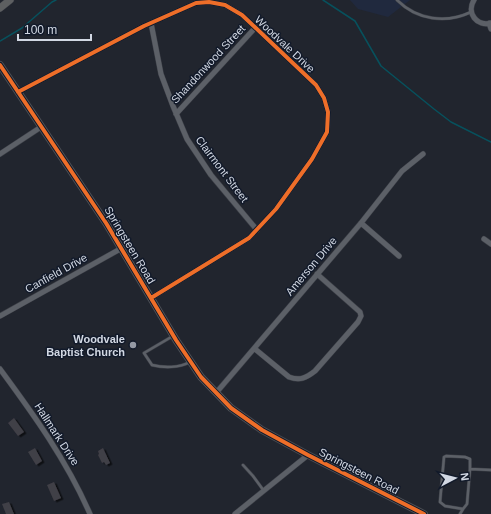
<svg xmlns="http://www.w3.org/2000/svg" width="491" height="514" viewBox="0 0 491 514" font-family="Arial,sans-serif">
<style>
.built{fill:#20293e}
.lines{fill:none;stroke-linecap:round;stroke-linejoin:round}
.stream{stroke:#07515d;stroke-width:1.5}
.building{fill:#403f46;filter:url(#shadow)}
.lane-casing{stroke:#3c3f47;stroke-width:3.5}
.street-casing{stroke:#3c3f47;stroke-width:6}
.secondary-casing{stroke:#3c3f47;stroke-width:8}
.lane{stroke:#5c6067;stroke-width:2.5}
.street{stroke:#5c6067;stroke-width:5}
.secondary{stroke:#5d5f61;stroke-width:7}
.cycleway-casing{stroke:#121a2a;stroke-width:6}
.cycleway{stroke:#ee6e29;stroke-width:4}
.poi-dot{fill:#9499a4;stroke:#121a2a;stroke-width:1.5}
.labels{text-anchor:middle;stroke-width:3;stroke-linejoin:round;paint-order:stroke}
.street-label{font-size:11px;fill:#d2d8e3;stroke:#121a2a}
.poi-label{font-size:11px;font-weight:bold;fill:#d2d8e3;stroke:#121a2a;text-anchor:end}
</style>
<defs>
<filter id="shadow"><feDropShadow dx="2.5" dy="1.5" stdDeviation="0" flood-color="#0009"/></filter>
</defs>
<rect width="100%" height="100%" fill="#21252e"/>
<path class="built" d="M350,0H410L388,17L358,9Z"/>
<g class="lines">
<path class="stream" d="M323,0L355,21L381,66L434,109L451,122L491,142
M0,41L22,28L52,2L56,0"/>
</g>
<path class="building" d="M14,418L24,432L18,436L8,423Z
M35,448L42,461L36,465L28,452Z
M103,448L110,463L106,465L104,462L102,463L98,455L99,454L98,451Z
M54,482L61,498L54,501L47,485Z
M9,502L14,514H6L2,504Z"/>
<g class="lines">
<g class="lane-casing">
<path id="lane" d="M397,0C417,20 446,24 471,12
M173,336L144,353L152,365C164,368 179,368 190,362
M243,465L253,476L264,491
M463,509L467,504L470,469
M460,514L463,509L445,506L440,502L444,457L446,456L465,457L470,459V469L491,470"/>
</g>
<g class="street-casing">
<path id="street" d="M474,0C466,13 477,27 491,23
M151,23L161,74L173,106L187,139L211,175L257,230
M489,23L491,29
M18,92L144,26L196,3L209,2L225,5L242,15L316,85L324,98L328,112L327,132L312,159L276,209L249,238L151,298
M176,114L255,28
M0,154L41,127
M361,223L399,256
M484,239L491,244
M0,316L122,248
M255,349L289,377C300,381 306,378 315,371L358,322L361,316L360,312L317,274
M0,369C34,415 67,461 90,514
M216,393L361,223L402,171L423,154
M235,514L308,455"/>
</g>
<g class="secondary-casing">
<path id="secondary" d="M0,8L10,0
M0,65L106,223L176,340L201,377L231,408L262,430L308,455L424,514"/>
</g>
<use href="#lane" class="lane"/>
<use href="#street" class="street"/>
<use href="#secondary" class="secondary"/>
<g class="cycleway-casing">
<path id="cycleway" d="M0,65L106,223L176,340L201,377L231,408L262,430L308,455L424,514
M18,92L144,26L196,3L209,2L225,5L242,15L316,85L324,98L328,112L327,132L312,159L276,209L249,238L151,298"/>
</g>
<use href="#cycleway" class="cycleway"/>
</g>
<circle class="poi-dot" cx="133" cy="345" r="4"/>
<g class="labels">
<g class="street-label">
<text transform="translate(285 44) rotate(43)" y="4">Woodvale Drive</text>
<text transform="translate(208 64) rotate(-47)" y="4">Shandonwood Street</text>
<text transform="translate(222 169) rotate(53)" y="4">Clairmont Street</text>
<text transform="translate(130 245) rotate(59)" y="4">Springsteen Road</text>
<text transform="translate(311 266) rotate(-50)" y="4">Amerson Drive</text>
<text transform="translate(56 273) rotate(-29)" y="4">Canfield Drive</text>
<text transform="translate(57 434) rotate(57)" y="4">Hallmark Drive</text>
<text transform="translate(359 471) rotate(27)" y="4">Springsteen Road</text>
</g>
<g class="poi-label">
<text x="125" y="343">Woodvale<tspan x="125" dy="13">Baptist Church</tspan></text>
</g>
</g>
<g transform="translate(455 478) rotate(83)" stroke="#121a2a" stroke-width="3" paint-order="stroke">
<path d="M0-3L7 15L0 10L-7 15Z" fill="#d2d8e3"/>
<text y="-6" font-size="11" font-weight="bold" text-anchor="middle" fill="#d2d8e3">N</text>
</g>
<path d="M18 34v6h73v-6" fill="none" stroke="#d2d8e3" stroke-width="2"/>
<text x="24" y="34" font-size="12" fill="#d2d8e3" stroke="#121a2a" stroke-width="3" paint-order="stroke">100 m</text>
</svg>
